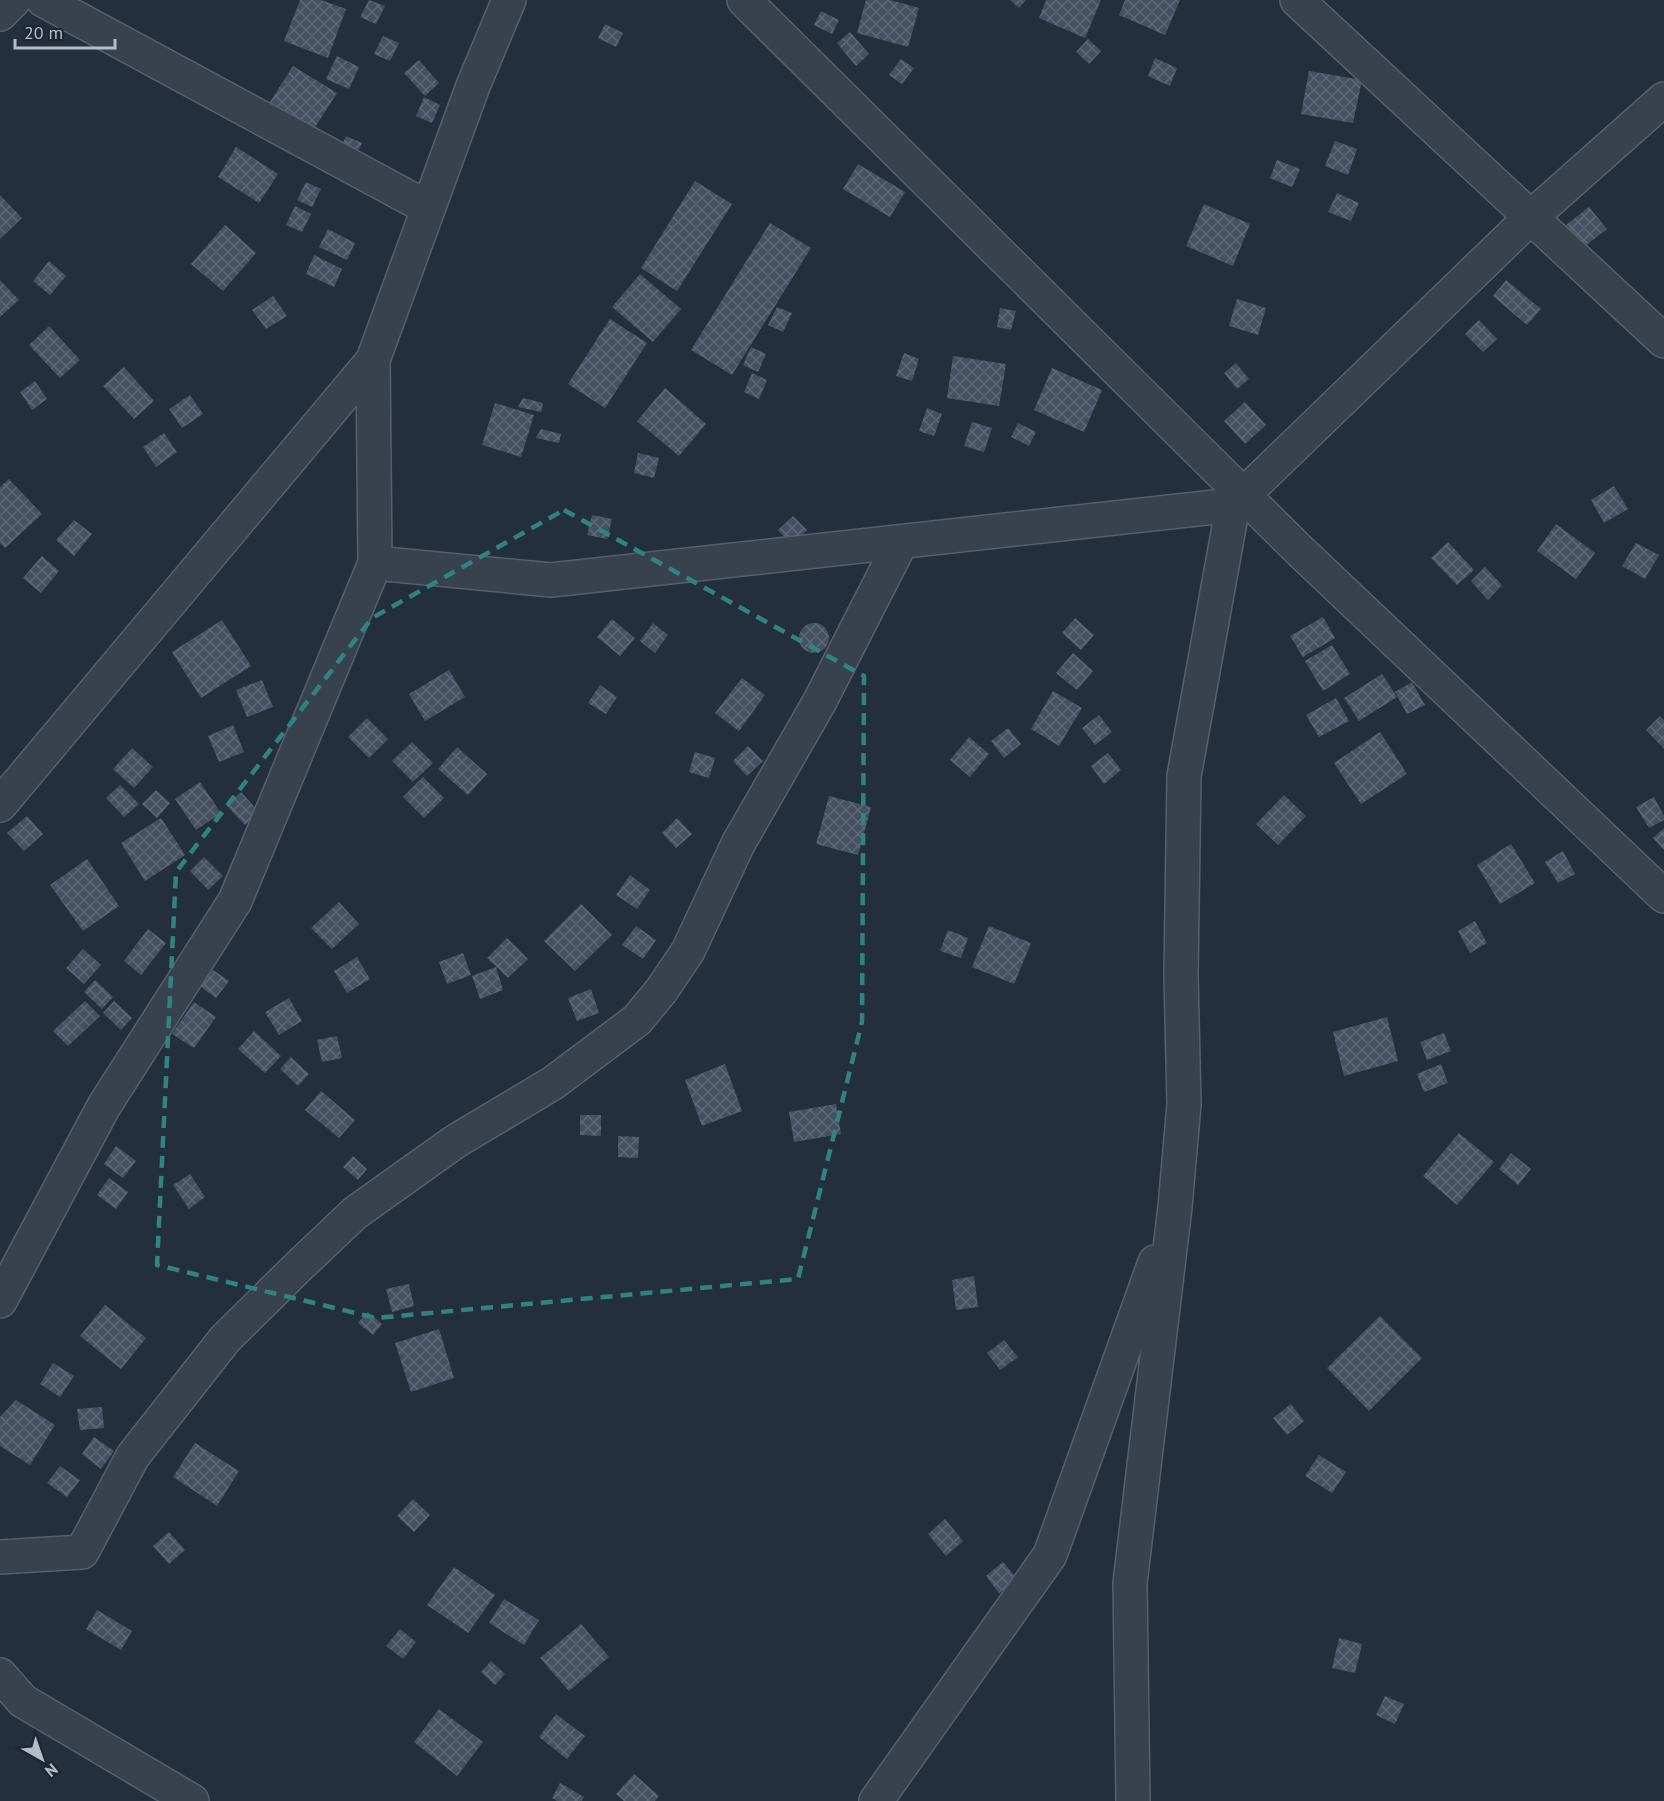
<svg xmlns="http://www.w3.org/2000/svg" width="1664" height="1801" font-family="'PT Sans',sans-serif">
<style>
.building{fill:url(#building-cross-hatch)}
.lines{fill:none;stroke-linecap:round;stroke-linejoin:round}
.street-casing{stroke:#565f6c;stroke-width:36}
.street{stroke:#38414e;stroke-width:33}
.marked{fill:none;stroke:#308480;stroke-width:4.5;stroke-dasharray:12 8;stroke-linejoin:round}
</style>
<defs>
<pattern id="building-cross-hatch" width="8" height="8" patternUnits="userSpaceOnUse" patternTransform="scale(1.5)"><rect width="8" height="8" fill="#455162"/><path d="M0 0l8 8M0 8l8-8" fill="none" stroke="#5d6877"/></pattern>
</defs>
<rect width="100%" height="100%" fill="#242f3e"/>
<path class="building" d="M300,0H321L346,9L328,58L284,41Z
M369,0L385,6L376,24L360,17Z
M866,0H890L919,8L908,47L857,33Z
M1010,0H1026L1019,8Z
M1046,0H1101L1085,38L1039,18Z
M1125,0H1180L1165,35L1119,15Z
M821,11L839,20L832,34L814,25Z
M605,24L623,33L616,47L598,38Z
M850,32L869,54L856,66L837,43Z
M383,36L399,43L390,61L374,54Z
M1088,39L1101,51L1089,64L1076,52Z
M337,56L359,67L349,89L326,79Z
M1155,58L1177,68L1170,86L1148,76Z
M901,59L914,68L902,84L889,75Z
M419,60L439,83L425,96L404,73Z
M293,66L337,93L312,132L268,105Z
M1309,71L1362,80L1353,123L1301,114Z
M424,97L440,105L432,123L416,116Z
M346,136L362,143L353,161L338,154Z
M1335,141L1357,149L1348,175L1325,166Z
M236,147L278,174L259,203L218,177Z
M1277,160L1300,169L1292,187L1270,178Z
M858,164L905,192L890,217L843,189Z
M695,181L732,204L677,291L641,268Z
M306,182L321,189L312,207L297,200Z
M1337,193L1359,203L1351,221L1328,212Z
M0,195L22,218L0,239Z
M1204,204L1250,224L1233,266L1186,246Z
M295,206L311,214L302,232L286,225Z
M1589,207L1607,229L1580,250L1562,228Z
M770,223L811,248L732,375L691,350Z
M225,225L256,253L223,291L191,264Z
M328,229L355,243L347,260L319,247Z
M314,255L342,269L334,287L306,274Z
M49,261L66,276L50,295L33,281Z
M640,274L681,309L653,342L612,307Z
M0,280L19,300L0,317Z
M1506,280L1541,309L1527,325L1493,296Z
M273,296L287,316L266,329L252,310Z
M1237,299L1266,308L1258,335L1229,326Z
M777,307L792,313L783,332L768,325Z
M1000,308L1016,311L1011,330L997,327Z
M610,319L647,343L605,408L568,384Z
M1479,320L1497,339L1483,352L1465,334Z
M49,326L80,360L60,378L29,345Z
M751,347L766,354L758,372L743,365Z
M904,353L919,359L912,381L896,376Z
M953,356L1006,364L999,406L947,398Z
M1236,363L1249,379L1237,389L1224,373Z
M124,367L154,401L134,419L103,386Z
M1052,368L1102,390L1084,432L1034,410Z
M752,373L767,380L759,399L744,392Z
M35,381L47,399L32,410L20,392Z
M665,388L706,424L679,456L637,421Z
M190,395L203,414L182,428L169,409Z
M523,398L543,403L541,412L518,407Z
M1245,402L1266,425L1245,444L1224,421Z
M495,403L534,415L521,457L482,445Z
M927,408L942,414L934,436L919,431Z
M972,422L992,428L984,452L964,446Z
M1018,423L1036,432L1029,446L1011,437Z
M541,429L561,434L559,443L536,438Z
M164,433L177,452L156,467L143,447Z
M638,453L659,458L654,478L634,473Z
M9,479L42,514L5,548L0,543V487Z
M1614,486L1628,509L1604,523L1591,500Z
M592,515L612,519L607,539L587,535Z
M793,516L807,530L792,545L778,530Z
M74,520L92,534L74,556L56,540Z
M1556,524L1595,553L1576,579L1537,551Z
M1448,542L1474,570L1457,585L1431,558Z
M1636,543L1659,555L1645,579L1622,566Z
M42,556L59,571L41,593L23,578Z
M1485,567L1502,585L1488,600L1471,581Z
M1323,617L1335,638L1303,657L1290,636Z
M1075,618L1094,635L1081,650L1062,633Z
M612,619L635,638L620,656L597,637Z
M222,620L251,666L201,698L172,652Z
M653,623L668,635L655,653L640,641Z
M799 638a15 15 0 1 1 30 0a15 15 0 1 1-30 0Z
M1332,645L1350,674L1323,691L1305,661Z
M1073,653L1093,671L1077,690L1056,673Z
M449,670L465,697L425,721L409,694Z
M1382,674L1397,697L1359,721L1344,698Z
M742,678L765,695L739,731L715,713Z
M262,680L273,707L247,717L236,690Z
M1412,682L1425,705L1407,714L1395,692Z
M600,685L617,697L606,714L588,703Z
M1053,691L1082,708L1059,746L1031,729Z
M1336,698L1349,721L1319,737L1306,715Z
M1099,715L1112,732L1095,745L1082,728Z
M1660,716L1664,720V749L1646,730Z
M367,718L388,739L369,758L348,737Z
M233,725L244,752L219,762L208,736Z
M1008,728L1021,744L1004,758L991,741Z
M1380,732L1407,774L1361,804L1334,763Z
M969,737L989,754L970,777L950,760Z
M412,742L433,763L413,782L392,761Z
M748,746L763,761L747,776L733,761Z
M457,747L487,774L468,795L438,769Z
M132,748L153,767L134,788L113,769Z
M695,752L715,758L709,778L689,772Z
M1108,753L1121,770L1104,784L1091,766Z
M423,777L444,798L424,818L403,797Z
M200,782L221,813L196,830L175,799Z
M120,785L139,804L124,817L106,798Z
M156,790L170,803L157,818L142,804Z
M241,792L259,812L245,825L227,806Z
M1284,795L1306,816L1278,845L1256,824Z
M829,796L871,807L858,855L816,844Z
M1654,797L1664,816V820L1649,828L1636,807Z
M27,816L43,834L24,851L7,833Z
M161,818L185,855L145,881L121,843Z
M677,818L692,834L676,848L662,833Z
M1664,828V850L1653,838Z
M1511,844L1535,883L1500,904L1477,865Z
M1563,851L1575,874L1558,883L1545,862Z
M204,857L223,876L208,890L190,871Z
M87,859L119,906L83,931L50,885Z
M630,875L650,890L637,909L616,895Z
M339,902L359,924L332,949L311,928Z
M581,904L612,935L575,971L544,941Z
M1475,921L1487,943L1470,953L1458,931Z
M636,926L656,940L643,959L622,945Z
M989,926L1031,943L1014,984L972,967Z
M148,929L166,943L141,975L124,961Z
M948,930L968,938L961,958L940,951Z
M507,938L528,959L508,978L487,958Z
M83,949L101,965L84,984L66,968Z
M463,953L471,975L447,984L439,962Z
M357,957L370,979L347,993L334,971Z
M209,967L229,981L216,998L197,984Z
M496,967L503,990L480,999L472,976Z
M95,980L113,997L102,1009L84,992Z
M591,989L599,1013L577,1021L568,998Z
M289,998L302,1021L279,1035L265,1012Z
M85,1001L100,1016L68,1046L53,1031Z
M114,1001L132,1018L121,1030L103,1013Z
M194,1002L216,1017L194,1048L172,1034Z
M1387,1017L1398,1061L1344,1076L1333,1032Z
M254,1031L281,1056L265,1073L238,1049Z
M1444,1033L1451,1051L1427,1060L1420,1042Z
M337,1036L342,1058L322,1062L317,1040Z
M291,1057L309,1074L298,1086L280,1069Z
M725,1064L742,1111L702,1126L685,1080Z
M1441,1064L1448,1083L1424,1092L1417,1074Z
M321,1091L355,1120L339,1138L305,1110Z
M836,1104L841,1134L794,1142L789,1112Z
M580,1115H601V1136L580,1135Z
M1459,1133L1494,1162L1457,1205L1423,1176Z
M618,1136L639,1137L638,1158L618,1157Z
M116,1146L136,1161L123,1178L104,1164Z
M1511,1153L1531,1169L1518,1185L1499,1169Z
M353,1156L367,1169L358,1180L343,1167Z
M190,1174L205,1197L189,1209L173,1185Z
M109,1178L128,1192L116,1209L97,1195Z
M974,1276L978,1307L956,1310L952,1280Z
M409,1284L414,1306L392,1312L386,1289Z
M105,1305L146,1338L121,1369L80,1336Z
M368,1312L382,1324L373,1335L358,1323Z
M1380,1316L1422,1358L1369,1411L1327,1368Z
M439,1329L454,1378L411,1392L395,1343Z
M1004,1340L1018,1357L1000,1370L987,1353Z
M53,1363L74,1376L60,1397L40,1384Z
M16,1400L55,1425L30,1465L0,1446V1417Z
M1291,1404L1304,1421L1287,1435L1273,1418Z
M102,1407L104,1428L80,1430L77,1409Z
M94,1437L114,1451L101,1469L82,1454Z
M195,1443L239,1471L217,1506L173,1477Z
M1319,1455L1346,1472L1332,1493L1305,1476Z
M60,1466L80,1480L67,1497L47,1483Z
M413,1499L430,1515L414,1532L397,1516Z
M945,1519L963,1541L946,1556L928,1534Z
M169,1532L185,1550L169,1564L153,1546Z
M1003,1562L1017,1579L999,1593L986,1576Z
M454,1567L495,1595L468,1633L427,1605Z
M504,1599L539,1620L524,1645L489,1623Z
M97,1610L132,1631L121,1650L86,1629Z
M581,1624L609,1657L569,1691L540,1658Z
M400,1629L416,1642L403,1659L386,1646Z
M1339,1638L1362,1644L1355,1673L1332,1668Z
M491,1661L505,1674L495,1685L481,1672Z
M1385,1696L1404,1704L1395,1724L1376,1715Z
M439,1709L483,1742L457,1776L414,1742Z
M556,1714L585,1736L567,1759L539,1737Z
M634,1774L659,1796L655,1801H624L616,1794Z
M560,1783L584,1797L582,1801H557L552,1798Z"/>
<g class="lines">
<defs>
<path id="street" d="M43,0L428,208
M744,0L1297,548L1664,896
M1297,0L1664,341
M0,14L14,0
M373,360L375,563L551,580L1233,505L1531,217L1664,99
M0,805L373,360L473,86L509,0
M0,1301L104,1106L235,901L375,563
M0,1557L82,1552L133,1456L225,1339L298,1267L355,1213L456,1141L553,1083L637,1020L661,991L688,951L738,844L820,701L901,542
M0,1675L23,1701L192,1801
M876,1801L1050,1555L1155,1262
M1133,1801L1130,1583L1175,1207L1184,1104L1181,974L1184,776L1233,505"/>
</defs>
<use href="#street" class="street-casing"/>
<use href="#street" class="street"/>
</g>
<path class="marked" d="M564,510L864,676L862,1022L798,1279L376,1318L157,1265L176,872L372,618Z"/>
<g transform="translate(42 1759) rotate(140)" stroke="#1d2633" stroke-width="4.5" paint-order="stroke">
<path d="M0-4.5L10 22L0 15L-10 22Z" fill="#b4bcc9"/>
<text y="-9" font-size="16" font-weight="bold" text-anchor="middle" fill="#b4bcc9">N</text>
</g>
<path d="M15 39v9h100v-9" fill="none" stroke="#b4bcc9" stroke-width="3"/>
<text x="24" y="39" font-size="18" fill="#b4bcc9" stroke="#1d2633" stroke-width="4.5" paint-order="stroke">20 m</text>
</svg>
